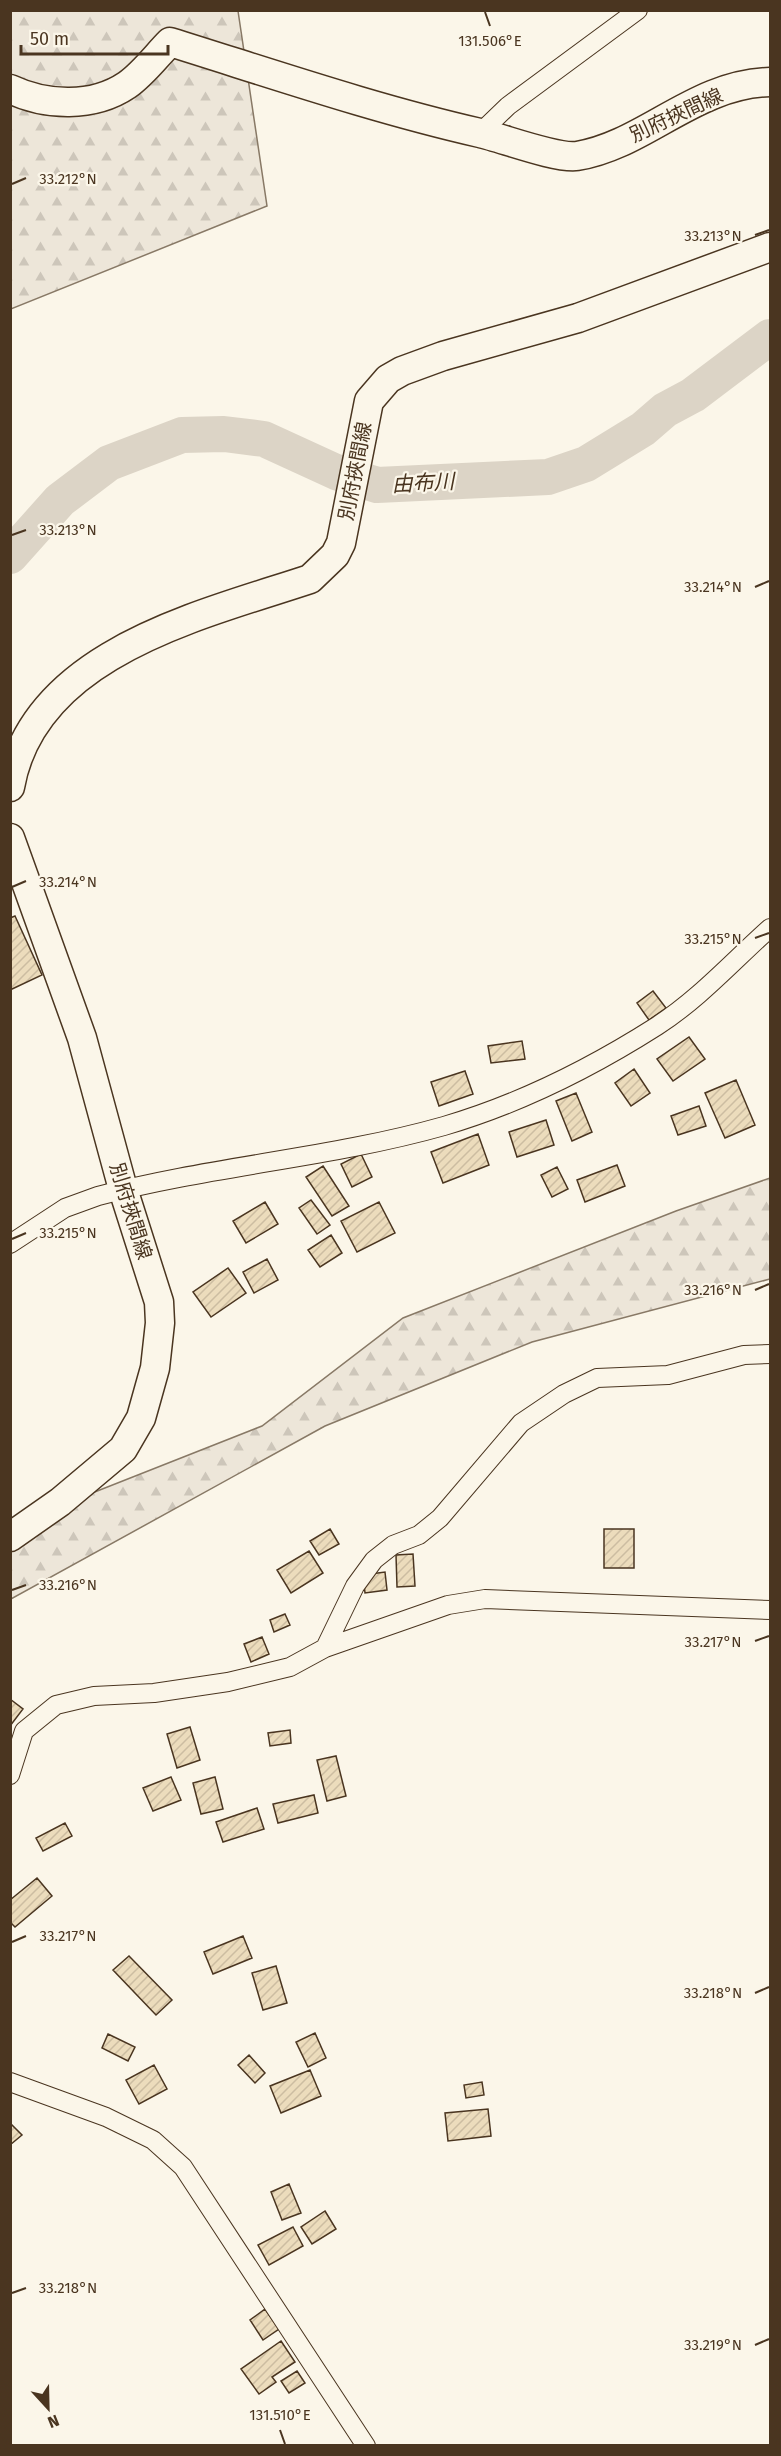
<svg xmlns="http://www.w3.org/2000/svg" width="781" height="2456" font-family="'Fira Sans','Noto Sans JP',sans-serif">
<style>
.forest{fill:url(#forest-firs);stroke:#887966;stroke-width:1.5}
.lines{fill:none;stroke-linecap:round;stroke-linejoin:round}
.river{stroke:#dcd4c6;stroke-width:36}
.building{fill:url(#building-hatch);stroke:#4a3520;stroke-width:1.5}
.street-casing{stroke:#4a3520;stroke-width:20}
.primary-casing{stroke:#4a3520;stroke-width:31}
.street{stroke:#fbf6e9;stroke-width:18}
.primary{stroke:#fbf6e9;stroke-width:28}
.ticks{fill:none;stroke:#4a3520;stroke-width:2}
.labels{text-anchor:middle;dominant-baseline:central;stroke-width:4.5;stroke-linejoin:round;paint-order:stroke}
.street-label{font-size:20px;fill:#4a3520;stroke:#fbf6e9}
.water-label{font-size:21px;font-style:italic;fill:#4a3520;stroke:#fbf6e9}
.ticks-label{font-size:15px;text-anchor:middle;fill:#4a3520;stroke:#fbf6e9;stroke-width:4.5;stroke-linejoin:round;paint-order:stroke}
</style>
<defs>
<pattern id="forest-firs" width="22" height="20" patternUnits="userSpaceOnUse" patternTransform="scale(1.5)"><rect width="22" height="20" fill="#ede6d9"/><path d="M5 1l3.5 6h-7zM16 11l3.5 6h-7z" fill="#cdc6ba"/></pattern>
<pattern id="building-hatch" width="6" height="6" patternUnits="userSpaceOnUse" patternTransform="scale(1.5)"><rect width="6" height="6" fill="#ecdcbc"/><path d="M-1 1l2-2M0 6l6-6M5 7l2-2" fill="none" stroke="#ccbda1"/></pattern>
</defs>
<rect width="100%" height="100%" fill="#fbf6e9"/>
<path class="forest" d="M11,11H238L267,206L11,309Z
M770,1178V1279L532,1342L325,1426L11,1599V1525L262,1426L403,1318L676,1211Z"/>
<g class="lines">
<path class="river" d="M10,556L60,500L109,463L182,435L224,434L264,439L336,472L377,485L548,477L586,464L643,429L665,410L693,395L770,337"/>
</g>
<path class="building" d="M15,916L42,975L10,990V918Z
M653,991L666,1008L649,1020L637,1003Z
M689,1037L705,1059L673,1081L657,1059Z
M522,1041L525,1059L491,1063L488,1046Z
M634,1069L650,1093L631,1106L615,1083Z
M465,1071L473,1094L439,1106L431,1082Z
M736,1080L755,1125L725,1138L705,1093Z
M576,1093L592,1132L572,1141L556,1101Z
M699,1106L706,1126L678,1135L671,1116Z
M546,1120L554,1145L517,1157L509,1132Z
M478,1134L489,1165L443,1183L431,1152Z
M361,1154L372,1177L352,1187L341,1164Z
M617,1165L625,1186L585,1202L577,1180Z
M323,1166L349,1206L332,1216L306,1177Z
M557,1167L568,1189L552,1197L541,1175Z
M311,1200L330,1225L317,1234L299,1208Z
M265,1202L278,1224L246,1243L233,1221Z
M379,1202L395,1233L357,1252L341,1221Z
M331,1235L342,1253L320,1267L308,1250Z
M267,1259L278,1280L254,1293L243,1272Z
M228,1268L246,1293L211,1317L193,1292Z
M330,1529L339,1544L319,1555L310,1541Z
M604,1529H634V1568H604Z
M309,1551L323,1573L291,1593L277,1570Z
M413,1554L415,1586L397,1587L396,1555Z
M385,1572L387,1590L365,1593L363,1575Z
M285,1614L290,1625L274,1632L270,1620Z
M262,1637L269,1654L251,1662L244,1644Z
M10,1699L23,1709L10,1726Z
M190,1727L200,1760L177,1768L167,1734Z
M290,1730L291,1743L270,1746L268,1733Z
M336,1756L346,1796L327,1801L317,1760Z
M171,1777L181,1800L153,1811L143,1788Z
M215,1777L223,1809L201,1814L193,1783Z
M314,1795L318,1813L278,1823L273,1804Z
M257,1808L264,1829L223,1842L216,1822Z
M65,1823L72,1836L43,1851L36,1838Z
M37,1878L52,1896L15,1927L10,1922V1900Z
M243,1936L252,1958L213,1974L204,1952Z
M129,1956L172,2000L156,2015L113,1970Z
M276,1966L287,2003L263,2010L252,1973Z
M315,2033L326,2058L308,2067L296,2042Z
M108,2034L135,2047L128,2061L102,2048Z
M249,2055L265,2073L255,2083L238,2065Z
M154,2065L167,2089L139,2104L126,2080Z
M310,2070L321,2096L281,2113L270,2086Z
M482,2082L484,2095L466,2098L464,2085Z
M488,2109L491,2136L448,2141L445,2113Z
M10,2123L22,2135L10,2145Z
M289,2184L301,2213L282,2220L271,2192Z
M325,2211L336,2229L312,2244L301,2227Z
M293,2227L303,2246L269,2265L258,2245Z
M265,2309L279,2329L263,2340L250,2320Z
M281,2341L295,2362L272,2377L276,2382L259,2394L241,2369Z
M297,2371L305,2383L289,2393L281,2381Z"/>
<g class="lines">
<defs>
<path id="street" d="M480,133L508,106L638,10
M10,1244L65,1208L98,1196C211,1166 331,1158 444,1126C519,1104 591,1068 657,1026C699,999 733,961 770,928
M325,1648L355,1586L374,1560L393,1545L419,1535L440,1518L521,1423L564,1394L597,1378L668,1375L744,1355L770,1354
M10,1775L24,1731L56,1705L94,1696L154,1693L228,1682L290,1667L325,1648L448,1605L485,1599L770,1610
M10,2082L106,2117L153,2140L183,2167L366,2446"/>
<path id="primary" d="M10,89C46,106 93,108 127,85C143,74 157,55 170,42C273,74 375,109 480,133C502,138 557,159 577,156C645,145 694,84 770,82
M10,787C33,653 202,615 310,579L335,555L341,543L369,401L388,379L402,371L443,356L578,318L770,247
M10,838L82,1038L123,1189L159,1302L160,1323L155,1368L141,1418L123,1449L60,1502L10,1537"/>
</defs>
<use href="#street" class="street-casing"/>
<use href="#primary" class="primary-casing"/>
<use href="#street" class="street"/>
<use href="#primary" class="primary"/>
</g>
<path class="ticks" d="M485,12L490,26M12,184L26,178M755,235L769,230M12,535L26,530M755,587L769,581M12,887L26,881M755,938L769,933M12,1239L26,1233M755,1290L769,1284M12,1590L26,1585M755,1641L769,1636M12,1942L26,1936M755,1993L769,1987M12,2293L26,2288M755,2345L769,2339M280,2430L285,2444"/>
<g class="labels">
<g class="street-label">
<text transform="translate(676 115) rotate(-25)">別府挾間線</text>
<text transform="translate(355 471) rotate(-79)">別府挾間線</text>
<text transform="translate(131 1211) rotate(73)">別府挾間線</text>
</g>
<g class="water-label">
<text transform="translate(423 483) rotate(-3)">由布川</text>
</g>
</g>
<g class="ticks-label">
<text x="490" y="46">131.506°E</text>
<text x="68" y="184">33.212°N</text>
<text x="713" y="241">33.213°N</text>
<text x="68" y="535">33.213°N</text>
<text x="713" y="592">33.214°N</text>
<text x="68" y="887">33.214°N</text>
<text x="713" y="944">33.215°N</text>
<text x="68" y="1238">33.215°N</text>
<text x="713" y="1295">33.216°N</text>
<text x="68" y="1590">33.216°N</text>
<text x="713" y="1647">33.217°N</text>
<text x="68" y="1941">33.217°N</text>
<text x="713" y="1998">33.218°N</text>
<text x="68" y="2293">33.218°N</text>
<text x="713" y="2350">33.219°N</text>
<text x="280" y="2420">131.510°E</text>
</g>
<rect width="781" height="2456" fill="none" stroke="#4a3520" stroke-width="24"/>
<g transform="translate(48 2408) rotate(158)" stroke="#fbf6e9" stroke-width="4.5" paint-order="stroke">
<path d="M0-4.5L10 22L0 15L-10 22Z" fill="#4a3520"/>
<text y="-9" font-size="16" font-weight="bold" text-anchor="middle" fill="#4a3520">N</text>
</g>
<path d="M21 45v9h147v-9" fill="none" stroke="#4a3520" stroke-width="3"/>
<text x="30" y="45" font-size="18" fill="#4a3520" stroke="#fbf6e9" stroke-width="4.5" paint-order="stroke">50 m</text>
</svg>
